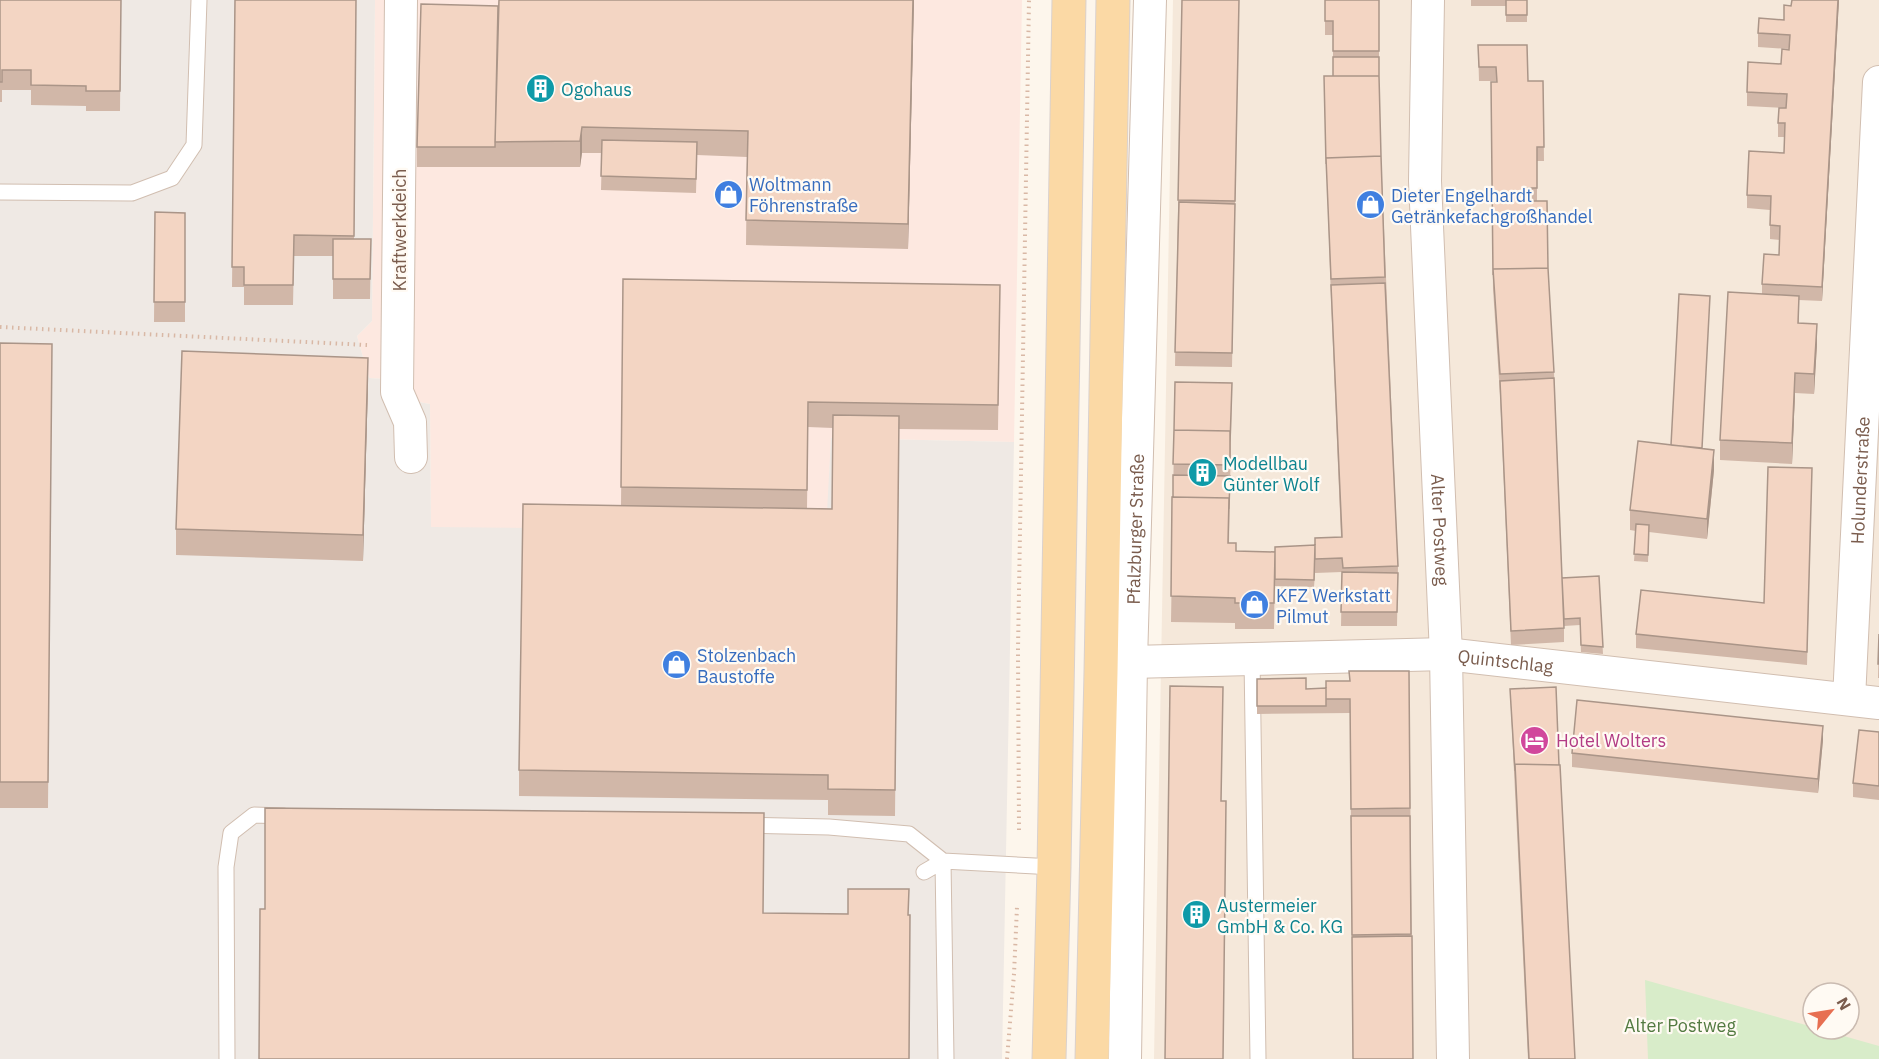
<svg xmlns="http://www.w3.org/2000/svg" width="1879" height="1059" font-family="'IBM Plex Sans',sans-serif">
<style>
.residential{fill:#f5e8da;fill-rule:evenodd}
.commercial{fill:#fde8e0}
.industrial{fill:#efe9e4}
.green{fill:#d8ecc9}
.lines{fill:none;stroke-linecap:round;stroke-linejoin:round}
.lane-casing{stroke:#d1beb0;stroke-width:17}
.street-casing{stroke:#d1beb0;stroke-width:34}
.primary-casing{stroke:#dad1cd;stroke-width:35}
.path{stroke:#d9b8a5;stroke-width:4;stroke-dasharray:1.5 4.5;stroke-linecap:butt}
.lane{stroke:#fff;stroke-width:15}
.street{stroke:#fff;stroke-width:32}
.primary{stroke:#fbd9a5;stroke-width:33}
.wall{fill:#d1b7a8;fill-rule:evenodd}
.shaded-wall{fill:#aa9588}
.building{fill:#f3d5c3;stroke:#aa9588;stroke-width:1.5}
.labels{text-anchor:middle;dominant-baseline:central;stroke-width:4.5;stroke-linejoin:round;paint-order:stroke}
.culture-label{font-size:18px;fill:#0d838f;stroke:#fffaf3;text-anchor:start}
.shop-label{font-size:18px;fill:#366cbe;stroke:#fffaf3;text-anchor:start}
.street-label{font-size:18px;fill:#7a5c4d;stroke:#fffaf3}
.hotel-label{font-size:18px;fill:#b23c85;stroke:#fffaf3;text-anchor:start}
.park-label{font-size:18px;fill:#537a41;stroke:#fffaf3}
</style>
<rect width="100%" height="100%" fill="#fdf6ec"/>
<path class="residential" d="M1173,0H1879V1059H1154ZM1813,993H1849V1029H1813Z"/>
<path class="commercial" d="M375,0H1022L1014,442L831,438L827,531L431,528L430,404L419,402L406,391L404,380L369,378L357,336L372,321Z"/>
<path class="industrial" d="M0,0H375L372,321L357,336L369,378L405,380L406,391L419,402L430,404L431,527L826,531L831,438L1014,442L1002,1059H0Z"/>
<path class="green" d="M1645,980L1813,1027V1029H1819L1879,1046V1059H1648Z"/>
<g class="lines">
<defs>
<path id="lane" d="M0,192L132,193L172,178L194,145L199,0
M1252,659L1258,1059
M746,825L829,827L909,834L943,861
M943,861L946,1059
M924,872L943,861L1054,867
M227,1059L226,867L231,833L254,815L284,816"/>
<g id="street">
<path d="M401,0L397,392L410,422L411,457"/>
<path id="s1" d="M1428,0L1425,181L1446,654L1453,1059"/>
<path id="s2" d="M1131,662L1446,654L1879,703"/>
<path id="s3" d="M1849,699L1879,82"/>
<path id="s4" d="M1125,1059L1131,662L1150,0"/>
</g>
<path id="primary" d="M1049,1059L1054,867L1069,0
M1092,1059L1101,672L1113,0"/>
</defs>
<use href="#lane" class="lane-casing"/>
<use href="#street" class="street-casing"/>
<use href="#primary" class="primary-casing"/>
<path class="path" d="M0,327L367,345
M1019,830L1018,650L1029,0
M1007,1059L1014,974L1017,907"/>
<use href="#lane" class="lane"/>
<use href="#street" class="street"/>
<use href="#primary" class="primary"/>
</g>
<path class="wall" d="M0,0H121L120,111H86V106L31,105V90H2V102H0Z
M235,0H356L354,239H371L370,299H333V256H294L293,305H244V287H232Z
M499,0H914L908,249L746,245L747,157L697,155L696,193L601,190L602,153H582L580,167H417V147L498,6Z
M1182,0H1239L1232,367L1175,366Z
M1325,0H1379V81L1381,156L1398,566L1397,626H1341L1342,572L1315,573L1314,587L1275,586V547L1315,545L1341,537L1331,299L1324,90L1333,76V35H1325Z
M1471,0H1527V22H1506V6H1471Z
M1839,0L1822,301L1799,300V323L1817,344L1814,394L1795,393L1792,464L1720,460V440L1762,294V284L1779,255L1780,240L1770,239V210L1747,208V195L1784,153L1785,137H1778V123L1786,108L1747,106V92L1781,64L1789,49L1758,47V33L1784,20L1791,6Z
M1478,45L1528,81H1543L1544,161H1537V201L1548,268L1554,372L1562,578L1599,576L1603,654L1581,652L1580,625L1564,626V642L1511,645L1500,395L1493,289L1491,82H1497L1496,81H1479Z
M155,212L185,213V322H154Z
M623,279L1000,285L998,430L899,429L895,816L828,815V800L519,796V770L621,506ZM808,427L833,428L832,509L807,508Z
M0,343L52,344L48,808H0Z
M1175,382L1232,383L1229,543L1236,551L1275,552L1274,629H1235V623L1171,622Z
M368,383L363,561L176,555V529Z
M1702,448L1714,470L1707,539L1649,532L1648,562L1634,561L1636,531L1630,530V510Z
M1812,468L1807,665L1636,648V634L1764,603Z
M1879,634V678H1878Z
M1409,671L1413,1059H1353L1350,713L1257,714V679L1306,689L1326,688Z
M1510,689L1575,1059H1528Z
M1879,732V800L1853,797V783Z
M1823,740L1818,793L1572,767V753Z"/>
<path class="shaded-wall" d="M913,0H914L908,249V224Z
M1838,0H1839L1822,301V287Z
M582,127V153L580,167V141Z
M1817,324V344L1814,394V374Z
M368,358V383L363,561V535Z
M1795,373V393L1792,464V443Z
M1714,450V470L1707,539V519Z
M1823,726V740L1818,793V779Z"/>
<path class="building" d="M0,0H121L120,91H86V86L31,85V70H2V82H0Z
M235,0H356L354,236L294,235L293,285H244V267H232Z
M499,0H913L908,224L746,220L748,131L582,127L580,141L495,142Z
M1182,0H1239L1235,201L1178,200Z
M1325,0H1379V51H1333V21H1325Z
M1506,0H1527V15H1506Z
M1792,0H1838L1822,287L1762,284L1764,254L1779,255L1780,226L1770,225L1771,196L1747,195L1749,151L1784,153L1785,123H1778L1779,108H1786L1787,94L1747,92L1748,62L1781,64L1782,49L1789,50L1790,35L1758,33L1759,18L1784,20V5L1791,6Z
M421,4L498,6L495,147H417Z
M1478,45H1527L1528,81H1543L1544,147H1537V188H1525V201H1547L1548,268L1493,269V275L1491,82H1497L1496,67H1479Z
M1333,57H1379V78V76H1333Z
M1324,76H1379L1381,156L1326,158V164Z
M602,140L697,142L696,179L601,176Z
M1381,156L1385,277L1331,279L1326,158Z
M1179,202L1235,204L1232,353L1175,352Z
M155,212L185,213V302H154Z
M333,239H371L370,279H333Z
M1548,268L1554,372L1500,374L1493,269Z
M623,279L1000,285L998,405L808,402L807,490L621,487Z
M1385,283L1398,566L1343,568L1342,558L1315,559V538L1342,537L1331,285Z
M1728,292L1799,296L1798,323L1817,324L1814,374L1795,373L1792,443L1720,440Z
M1679,294L1710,296L1702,448L1671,445Z
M0,343L52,344L48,782H0Z
M182,351L368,358L363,535L176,529Z
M1554,378L1564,628L1511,631L1500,381Z
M1175,382L1232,383L1230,443V431L1174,430Z
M833,415L899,416L895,790L828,789V775L519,770L523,504L832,509Z
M1174,430L1230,431V465L1173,464Z
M1638,441L1714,450L1707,519L1630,510Z
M1768,467L1812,468L1807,652L1636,634L1641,590L1764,603Z
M1173,475L1230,476L1229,509V498L1173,497Z
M1172,497L1229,498L1228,543H1236V551L1275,552L1274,603H1235V598L1171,596Z
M1636,524L1649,525L1648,555L1634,554Z
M1315,545L1314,580L1275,579V547Z
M1342,572L1398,573L1397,612H1341Z
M1599,576L1603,647L1581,645L1580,618L1564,619L1562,578Z
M1879,634V664H1878Z
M1349,671H1409L1410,808L1351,809L1350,699H1326V681H1350Z
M1306,678V689L1326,688V706H1257V679Z
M1170,686L1223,687L1221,801H1226L1223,1059H1165Z
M1556,687L1559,765L1515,764V771L1510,689Z
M1577,700L1823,726L1818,779L1572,753Z
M1859,730L1879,732V786L1853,783Z
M1515,764L1560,765L1575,1059H1529Z
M265,808L764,813L763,913L848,914V889H909L908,915H910L909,1059H259L260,909H265Z
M1351,816H1410L1411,934L1352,935Z
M1412,936L1413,1059H1353L1352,937Z"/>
<defs>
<symbol id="building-disc" viewBox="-11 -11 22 22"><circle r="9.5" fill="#0f9aa8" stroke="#fffaf3"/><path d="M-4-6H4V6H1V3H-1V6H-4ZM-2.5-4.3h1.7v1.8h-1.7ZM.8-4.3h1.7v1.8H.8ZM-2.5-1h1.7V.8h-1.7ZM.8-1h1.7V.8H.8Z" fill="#fff"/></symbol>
<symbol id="shop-disc" viewBox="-11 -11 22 22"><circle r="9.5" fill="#3f7fe0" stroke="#fffaf3"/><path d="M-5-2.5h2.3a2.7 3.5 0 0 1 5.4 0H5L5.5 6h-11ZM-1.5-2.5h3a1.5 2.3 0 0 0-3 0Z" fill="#fff"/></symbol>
<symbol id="hotel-disc" viewBox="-11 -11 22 22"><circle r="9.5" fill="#d1479c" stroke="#fffaf3"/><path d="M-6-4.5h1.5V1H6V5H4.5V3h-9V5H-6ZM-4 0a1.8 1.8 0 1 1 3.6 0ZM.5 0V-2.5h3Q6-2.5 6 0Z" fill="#fff"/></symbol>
</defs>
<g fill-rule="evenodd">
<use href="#building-disc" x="524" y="72" width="33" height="33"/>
<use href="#shop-disc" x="712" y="178" width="33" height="33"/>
<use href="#shop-disc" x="1354" y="188" width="33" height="33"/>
<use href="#building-disc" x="1186" y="456" width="33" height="33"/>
<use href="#shop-disc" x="1238" y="588" width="33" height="33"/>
<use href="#shop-disc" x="660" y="648" width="33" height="33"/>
<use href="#hotel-disc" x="1518" y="724" width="33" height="33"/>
<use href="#building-disc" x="1180" y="898" width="33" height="33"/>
</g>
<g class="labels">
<g class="culture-label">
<text x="561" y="89">Ogohaus</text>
<text x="1223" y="463">Modellbau<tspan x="1223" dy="21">Günter Wolf</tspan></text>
<text x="1217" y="905">Austermeier<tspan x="1217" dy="21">GmbH &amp; Co. KG</tspan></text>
</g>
<g class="shop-label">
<text x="749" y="184">Woltmann<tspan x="749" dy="21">Föhrenstraße</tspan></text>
<text x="1391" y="195">Dieter Engelhardt<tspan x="1391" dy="21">Getränkefachgroßhandel</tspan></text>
<text x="1276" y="595">KFZ Werkstatt<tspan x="1276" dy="21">Pilmut</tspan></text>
<text x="697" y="655">Stolzenbach<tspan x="697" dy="21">Baustoffe</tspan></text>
</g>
<g class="street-label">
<text transform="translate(399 230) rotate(-90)">Kraftwerkdeich</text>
<text stroke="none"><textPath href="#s3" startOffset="219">Holunderstraße</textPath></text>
<text stroke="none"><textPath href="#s4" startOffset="530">Pfalzburger Straße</textPath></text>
<text stroke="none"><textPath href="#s1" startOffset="530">Alter Postweg</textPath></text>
<text stroke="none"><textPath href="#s2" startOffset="375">Quintschlag</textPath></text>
</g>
<g class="hotel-label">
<text x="1556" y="740">Hotel Wolters</text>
</g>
<g class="park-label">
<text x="1680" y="1025">Alter Postweg</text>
</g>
</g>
<g transform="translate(1831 1011) rotate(60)"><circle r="28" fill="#fffaf3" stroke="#cabbb1" stroke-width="1.5"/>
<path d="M0-4.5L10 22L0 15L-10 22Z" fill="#e76f51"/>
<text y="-9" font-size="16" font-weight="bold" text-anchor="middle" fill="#7a5c4d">N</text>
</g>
</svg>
